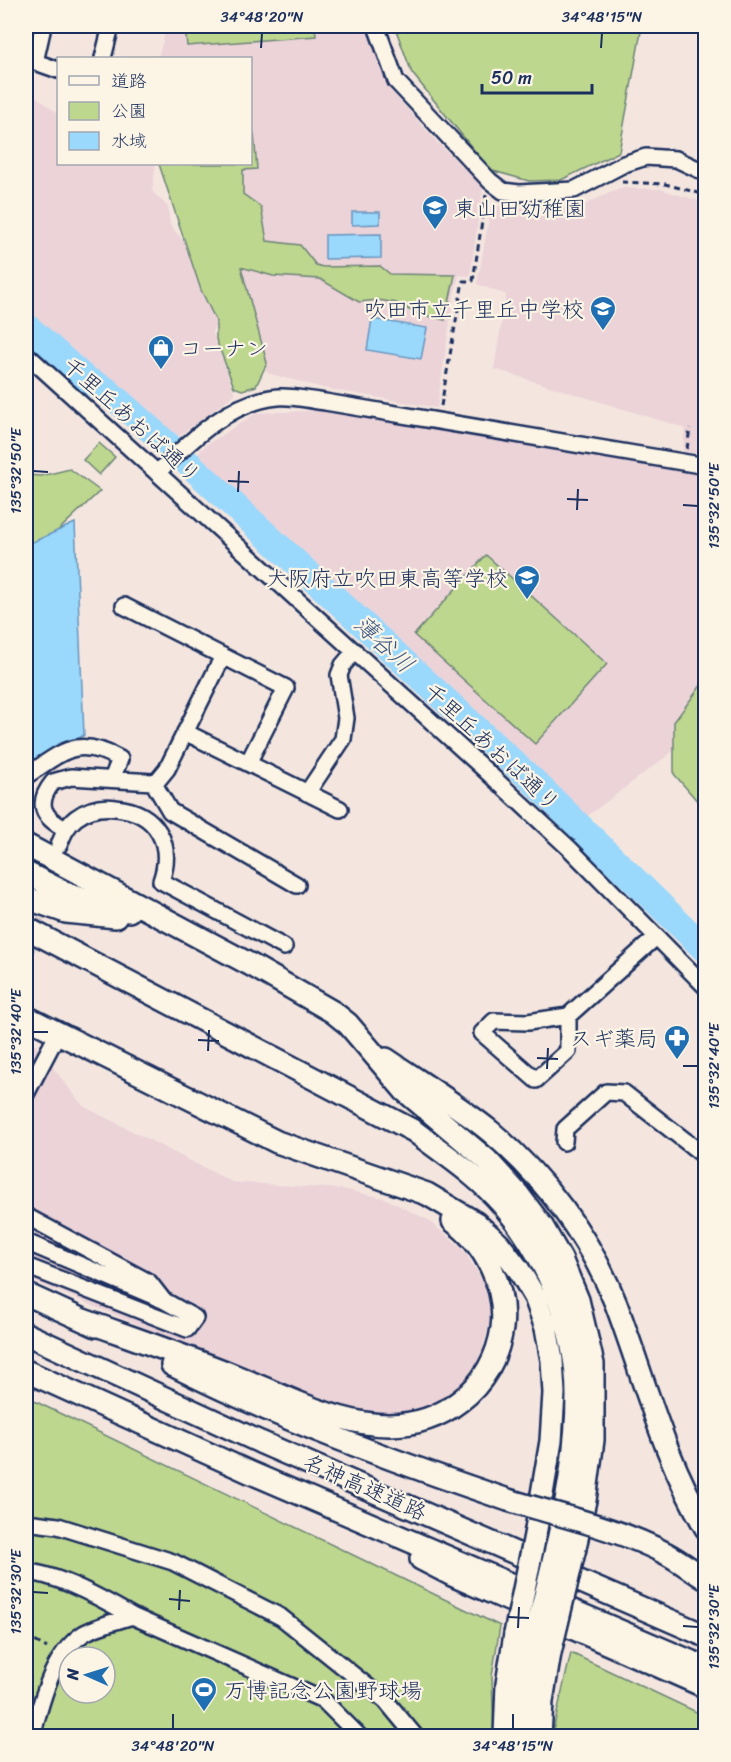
<svg xmlns="http://www.w3.org/2000/svg" width="731" height="1762" font-family="Sriracha,'Klee One',sans-serif">
<style>
.built{fill:#ebd3d8}
.green{fill:#bed78e;stroke:#6c8376;stroke-width:1.5;fill-rule:evenodd}
.water{fill:#9ad8fc;stroke:#6794bd;stroke-width:1.5}
.lines{fill:none;stroke-linecap:round;stroke-linejoin:round}
.river{stroke:#9ad8fc;stroke-width:27}
.minor-tunnel{stroke:#c9c1c5;stroke-width:15;stroke-dasharray:15 8;stroke-linecap:butt}
.minor-casing{stroke:#1b2f5e;stroke-width:20}
.highway-casing{stroke:#1b2f5e;stroke-width:26}
.path{stroke:#1b2f5e;stroke-width:3;stroke-dasharray:6 4.5;stroke-linecap:butt}
.minor{stroke:#fcf5e5;stroke-width:15}
.highway{stroke:#fcf5e5;stroke-width:21}
.highway-bridge-casing{stroke:#1b2f5e;stroke-width:26;stroke-linecap:butt}
.highway-bridge{stroke:#fcf5e5;stroke-width:21}
.ticks{fill:none;stroke:#1b2f5e;stroke-width:2}
.labels{text-anchor:middle;dominant-baseline:central;stroke-width:4.5;stroke-linejoin:round;paint-order:stroke}
.poi-label{font-size:22px;fill:#1b2f5e;stroke:#fcf5e5;text-anchor:start}
.street-label{font-size:22px;fill:#1b2f5e;stroke:#fcf5e5}
.water-label{font-size:24px;font-style:italic;fill:#3b5986;stroke:#fcf5e5}
.neatline{fill:none;stroke:#1b2f5e;stroke-width:2}
.ticks-label{font-size:15px;text-anchor:middle;fill:#1b2f5e}
</style>
<rect width="100%" height="100%" fill="#f4e6df"/>
<filter id="ink" filterUnits="userSpaceOnUse"><feTurbulence type="fractalNoise" baseFrequency=".0167" numOctaves="2"/><feDisplacementMap in="SourceGraphic" scale="12" xChannelSelector="R" yChannelSelector="G"/><feConvolveMatrix kernelMatrix="1 2 1 2 8 2 1 2 1" color-interpolation-filters="sRGB"/></filter>
<g filter="url(#ink)">
<path class="built" d="M160,26H366L391,91L437,142L483,187L470,276L459,275L454,295L437,408L323,388L267,373L192,164H250V58H158L164,37Z
M26,93L37,97L58,114V164H156L152,191L168,207L170,225L201,261L223,316L212,331L235,394L171,442L26,314Z
M620,188L660,189L705,203V455L683,451L685,428L494,369L506,295L477,284L491,208L502,205L524,208L568,207L586,204Z
M327,410L705,476V727L585,818L192,459L206,445L256,413Z
M26,1036L33,1042L83,1106L232,1182L342,1189L384,1198L428,1220L462,1248L484,1283L491,1317L480,1359L457,1389L430,1408L402,1416L367,1412L319,1400L26,1278Z"/>
<path class="green" d="M185,26H315L316,36L187,46Z
M404,26H642L619,152L561,180L529,181L490,170L412,73L396,30Z
M251,134H254L257,169L243,170V194L261,207L267,241L300,245L316,265L323,267L380,266L390,274L455,275L445,320L415,313L397,303L378,300L359,302L320,279L273,276L241,267L267,363L256,386L242,390L234,387L216,339V321L201,290L159,164H250Z
M99,443L115,457L99,475L83,460Z
M70,469L100,491L48,540L26,548V475L41,476Z
M486,555L607,664L535,744L414,635Z
M705,680V810L674,774V722Z
M26,1397L500,1626L492,1676L494,1736H26ZM69,1657H105V1693H69Z
M571,1653L705,1716V1736H553V1730Z"/>
<path class="water" d="M352,212H380V224L352,225Z
M381,234V258L325,259V235Z
M372,319L427,328L421,359L367,350Z
M75,523L84,735L26,772V545Z"/>
<g class="lines">
<path class="river" d="M26,326L85,379L106,390L189,464L534,782L706,950"/>
<path class="minor-tunnel" d="M26,954L57,851"/>
<defs>
<path id="minor" d="M376,26L396,81L490,181L503,191L519,193L574,190L624,164L646,157L676,159L706,173
M705,27H706
M103,58L111,26
M27,59L58,70
M35,62L42,31L41,26
M26,354L484,769L570,849L706,987
M157,473C190,441 230,401 278,397C293,396 310,400 325,402L706,466
M124,606L286,688L248,763
M185,732L340,809
M26,776C63,752 76,735 120,759L112,779
M153,782L170,811L297,885
M307,793L343,739L346,718L339,675L343,665L355,651
M66,829C43,818 35,804 53,782L71,777L153,782L158,780L167,769L223,656
M59,845C63,835 67,825 76,818C88,809 102,806 116,808C157,812 174,844 161,881L284,947
M568,1016V1051L536,1080L482,1033L494,1021L528,1022L568,1016L656,937
M26,1094L58,1033
M564,1142L565,1129L606,1092L624,1093L706,1157
M26,1216L149,1282L163,1300
M26,1242L163,1300L195,1318L187,1329L26,1266
M26,1522L58,1526L173,1562L281,1617L386,1701L415,1736
M26,1572C58,1574 103,1599 132,1616
M32,1736C42,1701 51,1656 83,1634C95,1626 118,1621 132,1616L323,1700L359,1736"/>
<path id="highway" d="M26,845L253,966L333,1012L348,1024L405,1091L487,1160L518,1194L542,1226L561,1259L578,1300L593,1364V1440L585,1500L575,1548
M26,873L72,896L129,911
M26,898L66,912L116,917
M26,928L414,1131C444,1154 477,1175 502,1204C546,1255 577,1328 577,1396C577,1446 568,1493 558,1541
M26,1017L277,1142L427,1194L476,1223L499,1244L519,1270L535,1297L546,1328L552,1360L554,1393L551,1441L535,1535
M386,1059C421,1083 458,1105 491,1132C545,1178 590,1238 616,1304C645,1381 663,1456 706,1528
M26,1294L96,1326
M83,1320C133,1338 183,1355 233,1375C303,1403 390,1456 460,1401C483,1384 498,1357 502,1328C507,1288 485,1244 453,1221
M26,1334L260,1442L706,1636
M172,1365C281,1420 393,1461 508,1500
M26,1371L249,1472L706,1668
M421,1559L452,1575L706,1687
M505,1736L507,1684L515,1634
M522,1736L525,1687L534,1642
M540,1736L542,1701L550,1653"/>
</defs>
<use href="#minor" class="minor-casing"/>
<use href="#highway" class="highway-casing"/>
<path class="path" d="M622,182L665,184L706,195
M441,406L463,281H473L486,195
M687,449L690,428
M26,1636L47,1648"/>
<use href="#minor" class="minor"/>
<use href="#highway" class="highway"/>
<defs>
<path id="highway-bridge" d="M508,1500C561,1516 618,1528 667,1554C680,1561 693,1571 706,1579
M515,1634L535,1535
M534,1642L558,1541
M550,1653L575,1548"/>
</defs>
<use href="#highway-bridge" class="highway-bridge-casing"/>
<use href="#highway-bridge" class="highway-bridge"/>
</g>
</g>
<path class="ticks" d="M261,48L262,33M601,48L602,33M33,471L48,472M228,481L249,482M238,492L239,471M567,499L588,500M683,505L698,506M577,510L578,489M33,1032H48M198,1040L219,1041M208,1051L209,1030M537,1058L558,1059M683,1066H698M547,1069L548,1048M33,1592L48,1593M169,1599L190,1601M179,1610L180,1590M508,1617L529,1618M683,1626L698,1627M518,1628L519,1607M173,1729V1714M513,1729V1714"/>
<defs>
<symbol id="school-pin" viewBox="-11 -11 22 30"><path d="M0 17L-7.5 6A9.5 9.5 0 1 1 7.5 6Z" fill="#1f6fb2" stroke="#fcf5e5"/><path d="M0-5L7-2L0 1L-7-2ZM-4 1L0 2.5L4 1V4Q0 6-4 4Z" fill="#fff"/></symbol>
<symbol id="shop-pin" viewBox="-11 -11 22 30"><path d="M0 17L-7.5 6A9.5 9.5 0 1 1 7.5 6Z" fill="#1f6fb2" stroke="#fcf5e5"/><path d="M-5-2.5h2.3a2.7 3.5 0 0 1 5.4 0H5L5.5 6h-11ZM-1.5-2.5h3a1.5 2.3 0 0 0-3 0Z" fill="#fff"/></symbol>
<symbol id="pharmacy-pin" viewBox="-11 -11 22 30"><path d="M0 17L-7.5 6A9.5 9.5 0 1 1 7.5 6Z" fill="#1f6fb2" stroke="#fcf5e5"/><path d="M-2-6h4v4h4v4h-4v4h-4v-4h-4v-4h4Z" fill="#fff"/></symbol>
<symbol id="stadium-pin" viewBox="-11 -11 22 30"><path d="M0 17L-7.5 6A9.5 9.5 0 1 1 7.5 6Z" fill="#1f6fb2" stroke="#fcf5e5"/><path d="M0-5a6.5 5 0 1 0 0 10a6.5 5 0 1 0 0-10ZM-3.5-1.8h7v3.6h-7Z" fill="#fff"/></symbol>
</defs>
<g fill-rule="evenodd">
<use href="#school-pin" x="420" y="193" width="30" height="40"/>
<use href="#school-pin" x="588" y="294" width="30" height="40"/>
<use href="#shop-pin" x="146" y="333" width="30" height="40"/>
<use href="#school-pin" x="512" y="563" width="30" height="40"/>
<use href="#pharmacy-pin" x="662" y="1023" width="30" height="40"/>
<use href="#stadium-pin" x="189" y="1675" width="30" height="40"/>
</g>
<g class="labels">
<g class="poi-label">
<text x="454" y="208">東山田幼稚園</text>
<text x="584" y="309" text-anchor="end">吹田市立千里丘中学校</text>
<text x="180" y="348">コーナン</text>
<text x="508" y="578" text-anchor="end">大阪府立吹田東高等学校</text>
<text x="658" y="1038" text-anchor="end">スギ薬局</text>
<text x="224" y="1690">万博記念公園野球場</text>
</g>
<g class="street-label">
<text transform="translate(132 420) rotate(42)">千里丘あおば通り</text>
<text transform="translate(492 747) rotate(43)">千里丘あおば通り</text>
<text transform="translate(365 1487) rotate(24)">名神高速道路</text>
</g>
<g class="water-label">
<text transform="translate(384 644) rotate(43)">薄谷川</text>
</g>
</g>
<rect width="731" height="1762" fill="none" stroke="#fcf5e5" stroke-width="66"/>
<rect x="57" y="57" width="195" height="108" fill="#fcf5e5" stroke="#a2a6af" stroke-width="1.5"/>
<rect x="69" y="76" width="30" height="9" fill="#fcf5e5" stroke="#a2a6af" stroke-width="1.5"/>
<text x="111" y="87" font-size="18" fill="#1b2f5e">道路</text>
<rect x="69" y="102" width="30" height="18" fill="#bed78e" stroke="#a2a6af" stroke-width="1.5"/>
<text x="111" y="117" font-size="18" fill="#1b2f5e">公園</text>
<rect x="69" y="132" width="30" height="18" fill="#9ad8fc" stroke="#a2a6af" stroke-width="1.5"/>
<text x="111" y="147" font-size="18" fill="#1b2f5e">水域</text>
<g transform="translate(87 1675) rotate(273)"><circle r="28" fill="#fcf5e5" stroke="#a2a6af" stroke-width="1.5"/>
<path d="M0-4.5L10 22L0 15L-10 22Z" fill="#1f6fb2"/>
<text y="-9" font-size="16" font-weight="bold" text-anchor="middle" fill="#1b2f5e">N</text>
</g>
<path d="M482 84v9h110v-9" fill="none" stroke="#1b2f5e" stroke-width="3"/>
<text x="491" y="84" font-size="18" fill="#1b2f5e" stroke="#fcf5e5" stroke-width="4.5" paint-order="stroke">50 m</text>
<rect x="33" y="33" width="665" height="1696" class="neatline"/>
<g class="ticks-label">
<text x="262" y="22">34°48'20"N</text>
<text x="602" y="22">34°48'15"N</text>
<text transform="translate(16 471) rotate(-90)" y="5">135°32'50"E</text>
<text transform="translate(714 506) rotate(-90)" y="5">135°32'50"E</text>
<text transform="translate(16 1032) rotate(-90)" y="5">135°32'40"E</text>
<text transform="translate(714 1066) rotate(-90)" y="5">135°32'40"E</text>
<text transform="translate(16 1592) rotate(-90)" y="5">135°32'30"E</text>
<text transform="translate(714 1627) rotate(-90)" y="5">135°32'30"E</text>
<text x="173" y="1751">34°48'20"N</text>
<text x="513" y="1751">34°48'15"N</text>
</g>
</svg>
